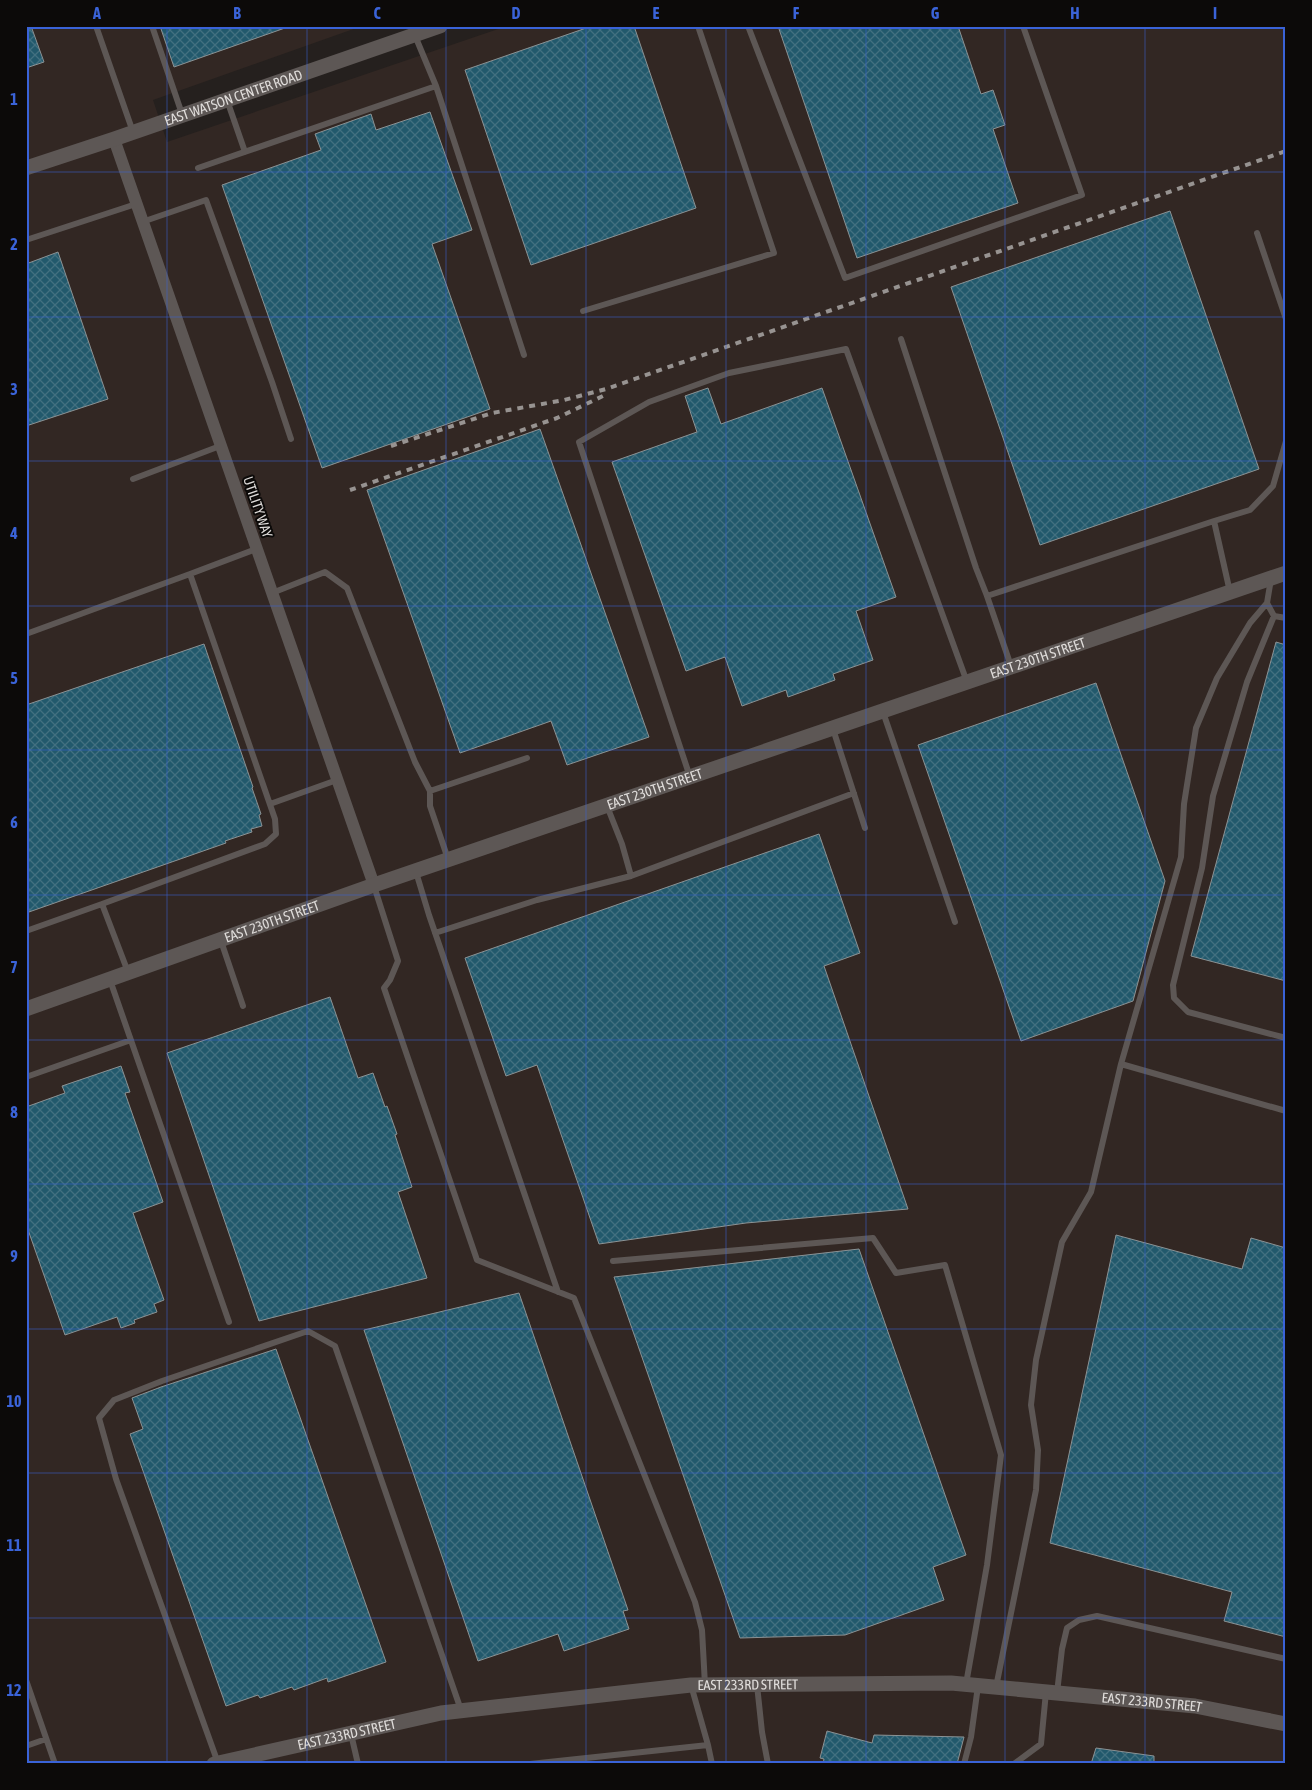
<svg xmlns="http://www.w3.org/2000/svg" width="1312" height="1790" font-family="'Asap Condensed',sans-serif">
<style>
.built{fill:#322723}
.building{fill:url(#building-cross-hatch);stroke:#8b9294}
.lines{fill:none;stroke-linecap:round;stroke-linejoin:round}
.lane{stroke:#5d5755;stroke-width:6}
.street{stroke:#5d5755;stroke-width:12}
.secondary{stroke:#5d5755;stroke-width:15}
.rail{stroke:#979391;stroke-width:4;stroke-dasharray:6 6;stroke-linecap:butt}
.grid{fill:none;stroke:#3a63d8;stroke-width:1;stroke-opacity:0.55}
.labels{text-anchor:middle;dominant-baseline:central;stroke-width:4;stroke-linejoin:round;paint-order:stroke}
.street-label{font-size:14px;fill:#e0dddb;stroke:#0c0a09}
.neatline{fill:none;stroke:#3a63d8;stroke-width:2}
.grid-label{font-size:16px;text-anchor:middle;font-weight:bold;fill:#3a63d8}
</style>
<defs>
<pattern id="building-cross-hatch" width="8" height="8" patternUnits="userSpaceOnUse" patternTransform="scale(1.25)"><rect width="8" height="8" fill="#22596c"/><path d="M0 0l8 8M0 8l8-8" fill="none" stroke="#427080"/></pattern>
</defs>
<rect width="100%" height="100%" fill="#25201e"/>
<path class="built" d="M26,26H362L153,100L167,142L507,26H1286V1764H26Z"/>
<path class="building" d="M26,26H31L44,62L26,68Z
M160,26H285V28L174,67Z
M592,26H634L696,208L531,265L465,70Z
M778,26H958L981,94L993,90L1005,125L993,129L1018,203L857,258Z
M430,112L472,230L432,244L490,409L322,468L222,185L321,150L315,134L371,114L376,130Z
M1170,211L1259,469L1040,545L951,287Z
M58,252L108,399L26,426V264Z
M708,388L721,424L822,388L896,597L856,611L873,660L833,674L835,680L788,697L786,690L742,706L725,657L686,671L612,462L697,432L685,396Z
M540,429L649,737L567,765L551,721L460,753L367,490Z
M1276,642L1286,645V981L1191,956Z
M204,644L253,787L252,788L261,814L259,815L262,826L251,829L252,832L225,841L226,843L26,913V705Z
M1096,683L1165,881L1133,1001L1021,1041L918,745Z
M819,834L860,953L824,966L908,1209L746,1223L599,1244L537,1065L506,1076L465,958Z
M330,997L358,1078L373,1073L385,1107L387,1106L397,1134L395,1135L412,1187L398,1192L427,1278L259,1321L167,1053Z
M121,1066L130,1092L125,1093L163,1202L133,1213L164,1300L154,1304L157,1312L134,1320L135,1323L121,1328L117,1317L65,1335L26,1224V1107L65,1093L62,1086Z
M1116,1235L1242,1269L1251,1238L1286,1248V1637L1224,1621L1232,1592L1050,1543Z
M859,1249L966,1555L933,1567L944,1600L845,1635L740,1638L614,1277Z
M519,1293L628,1610L623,1611L629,1629L564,1651L558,1634L478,1661L364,1330Z
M276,1349L386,1662L328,1682L327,1678L294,1690L292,1687L260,1698L258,1695L226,1706L130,1434L143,1429L132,1398L161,1387Z
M827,1731L872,1743L874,1735L964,1737L957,1764H823L824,1759L820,1758Z
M1096,1748L1154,1756V1764H1091Z"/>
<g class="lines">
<path class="lane" d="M96,26L133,132
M152,26L182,114
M411,26L436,86L524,355
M748,26L845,278L1082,195L1023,26
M227,100L245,152
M198,168L436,86
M142,222L206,200L272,382L291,439
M1257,233L1286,319
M26,240L136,204
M583,311L774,253L698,26
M901,339L976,568L987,596
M133,479L220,446
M190,574L256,549
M1271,579L1267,603L1274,616
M1230,592L1214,521L1250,510L1273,486L1286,441
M272,593L325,572L347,588L415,762L430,791V806L448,859
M1286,618L1274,616L1247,682L1213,796L1202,868L1173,985L1174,998L1188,1012L1286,1038
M26,634L190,574L275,819L276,834L265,844L102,904L128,972
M1011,666L987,596L1214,521
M883,712L955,922
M833,729L865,828
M690,777L579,442L649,402L729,373L846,349L967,682
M430,791L527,758
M270,804L337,780
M416,872L429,915L558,1292
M631,876L854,793
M374,886L398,961L390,980L384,988L477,1260L574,1298L695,1602L702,1630L705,1685
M26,931L102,904
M435,933L537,900L631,876L622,844L607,806
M221,941L243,1006
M110,980L229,1322
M1121,1064L1286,1111
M26,1077L131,1040
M613,1261L873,1238L896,1273L945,1265L1001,1455L987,1565L966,1684
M26,1680L55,1764
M757,1685L762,1732L768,1764
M996,1687L1036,1490L1038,1450L1031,1405L1036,1360L1062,1242L1091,1192L1121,1064L1181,857L1184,804L1196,728L1217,678L1250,623L1267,603
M1057,1693L1062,1649L1067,1628L1079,1620L1097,1616L1286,1659
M351,1734L358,1764
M708,1745L712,1764
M26,1746L46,1739
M218,1763L116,1479L99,1418L114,1400L162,1381L308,1331L335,1346L461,1710
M530,1764L708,1745L691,1685
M964,1764L971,1737L978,1686
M1014,1764L1041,1744L1046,1692"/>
<path class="street" d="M114,139L374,885"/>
<g class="secondary">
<path id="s1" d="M26,168L114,139L440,26"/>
<path id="s2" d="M26,1009L374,885L1286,573"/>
<path id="s3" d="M214,1764L441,1713L691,1685L951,1683L1195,1706L1286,1724"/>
</g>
<path class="rail" d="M391,446L492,413L564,400L606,389L1286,151
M350,490L557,418L605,395"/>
</g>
<path class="grid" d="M167,26V1764M307,26V1764M446,26V1764M586,26V1764M726,26V1764M866,26V1764M1005,26V1764M1145,26V1764M26,172H1286M26,317H1286M26,461H1286M26,606H1286M26,750H1286M26,895H1286M26,1040H1286M26,1184H1286M26,1329H1286M26,1473H1286M26,1618H1286"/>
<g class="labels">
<g class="street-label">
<text stroke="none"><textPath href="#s1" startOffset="219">EAST WATSON CENTER ROAD</textPath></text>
<text transform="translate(258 507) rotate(71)">UTILITY WAY</text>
<text stroke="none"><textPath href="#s2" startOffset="1071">EAST 230TH STREET</textPath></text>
<text stroke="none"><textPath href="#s2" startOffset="666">EAST 230TH STREET</textPath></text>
<text stroke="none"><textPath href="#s2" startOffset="261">EAST 230TH STREET</textPath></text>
<text stroke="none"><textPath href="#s3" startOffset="541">EAST 233RD STREET</textPath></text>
<text stroke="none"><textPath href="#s3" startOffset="946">EAST 233RD STREET</textPath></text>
<text stroke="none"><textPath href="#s3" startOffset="136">EAST 233RD STREET</textPath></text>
</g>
</g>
<rect width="1312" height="1790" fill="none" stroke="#0c0a09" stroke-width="55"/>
<rect x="28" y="28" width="1256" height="1734" class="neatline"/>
<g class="grid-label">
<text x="97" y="19">A</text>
<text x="237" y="19">B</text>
<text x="377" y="19">C</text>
<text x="516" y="19">D</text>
<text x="656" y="19">E</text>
<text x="796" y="19">F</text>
<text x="935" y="19">G</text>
<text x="1075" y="19">H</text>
<text x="1215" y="19">I</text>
<text x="14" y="105">1</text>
<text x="14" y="250">2</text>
<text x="14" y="395">3</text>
<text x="14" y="539">4</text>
<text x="14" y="684">5</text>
<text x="14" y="828">6</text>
<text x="14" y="973">7</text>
<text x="14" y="1118">8</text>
<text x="14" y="1262">9</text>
<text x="14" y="1407">10</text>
<text x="14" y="1551">11</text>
<text x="14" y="1696">12</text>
</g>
</svg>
